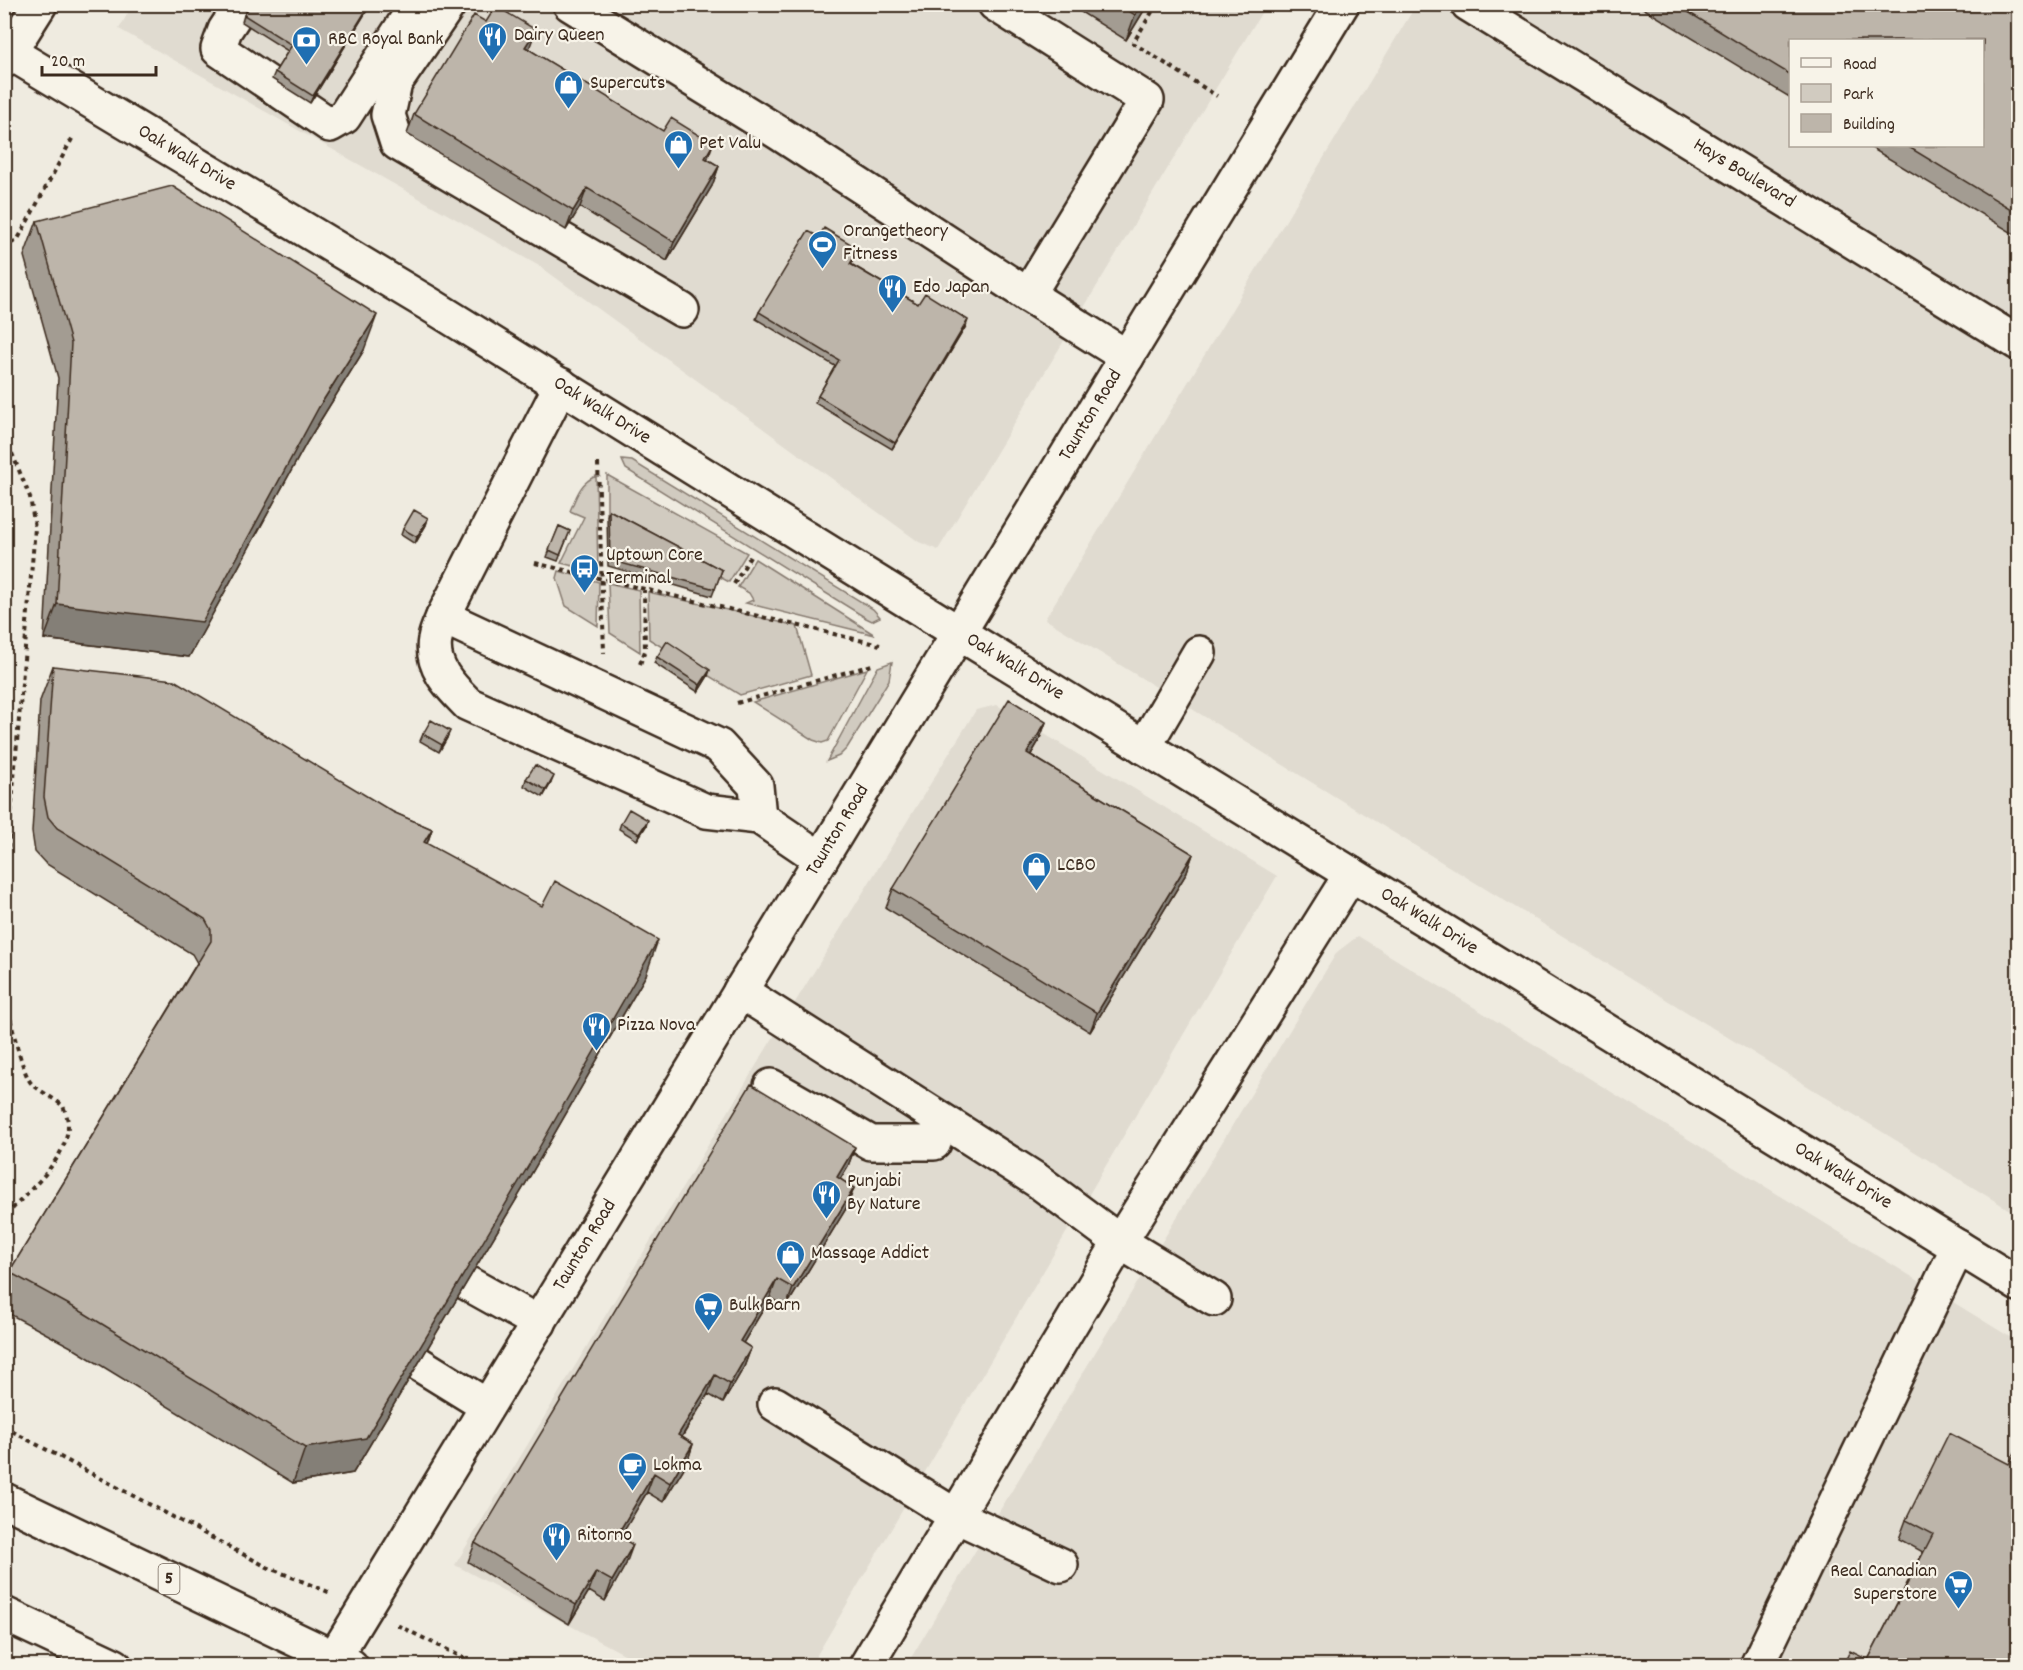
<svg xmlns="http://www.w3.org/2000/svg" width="2023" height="1670" font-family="Dekko,sans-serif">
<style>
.built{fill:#e0dbd0;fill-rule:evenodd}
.green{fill:#d1cbc0;stroke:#867a6f;stroke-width:1.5}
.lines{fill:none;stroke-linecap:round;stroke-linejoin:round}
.minor-casing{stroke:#3b2a1e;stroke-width:38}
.major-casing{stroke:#3b2a1e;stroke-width:38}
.path{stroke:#3b2a1e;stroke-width:4;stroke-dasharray:4.5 4.5;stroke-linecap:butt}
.minor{stroke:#f7f3e8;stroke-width:33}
.major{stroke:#f7f3e8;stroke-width:33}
.wall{fill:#a39c92;stroke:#3b2a1e;stroke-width:1.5}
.shaded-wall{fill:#847f77;stroke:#3b2a1e;stroke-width:1.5}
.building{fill:#bdb5aa;stroke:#3b2a1e;stroke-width:1.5}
.labels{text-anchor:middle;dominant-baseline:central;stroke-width:4.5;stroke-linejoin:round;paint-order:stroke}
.shield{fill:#f7f3e8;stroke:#73665b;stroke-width:1.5}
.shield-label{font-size:18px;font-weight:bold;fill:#3b2a1e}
.poi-label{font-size:20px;fill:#3b2a1e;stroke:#f7f3e8;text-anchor:start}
.street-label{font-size:20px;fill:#3b2a1e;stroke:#f7f3e8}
</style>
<rect width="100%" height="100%" fill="#efebe0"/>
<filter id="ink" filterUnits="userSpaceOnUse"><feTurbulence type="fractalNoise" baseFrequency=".0167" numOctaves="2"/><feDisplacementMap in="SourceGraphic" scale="12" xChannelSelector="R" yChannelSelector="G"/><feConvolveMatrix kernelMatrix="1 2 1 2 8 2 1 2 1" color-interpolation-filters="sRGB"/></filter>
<g filter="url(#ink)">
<path class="built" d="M133,4L1266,5L938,550L919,542L541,267L119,29Z
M1416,5H2018V1215L1045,619ZM1790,40H1982V146H1790Z
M997,705L1277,876L811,1665H645L455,1565L760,1059L976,710Z
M1358,936L2018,1342V1665L906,1666L1337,952Z"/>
<path class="green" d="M622,460L632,461L873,609L880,617L872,621L866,618L626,469Z
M607,475L747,553L729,582L607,516Z
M596,476L598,572L561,563L584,517L570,511C577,495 580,483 596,476Z
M755,559L875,635L746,603L753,600L749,593L738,587Z
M559,571L599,582L598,626L566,606L557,578Z
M608,583L639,590L640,652L610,633Z
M648,592L797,626L811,675L740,695L649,639Z
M892,662L889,680L847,748L839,756L827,761L878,667Z
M867,669L828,741L822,743L813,740L753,702Z
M5,1094L11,1113L5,1148Z"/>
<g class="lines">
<defs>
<g id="minor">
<path d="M242,4L225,30L218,49L330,125L344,117L417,4"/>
<path d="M449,4L395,83L388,115L397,143L682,310"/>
<path d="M570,4L779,133L1028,295L1127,357"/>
<path d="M995,4L1147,100L1028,295"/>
<path id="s1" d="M1468,4L2018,343"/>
<path id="s2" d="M9,52L429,304L959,633L2018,1284"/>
<path d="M561,385L443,617C440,624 436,632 435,639C430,667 451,687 468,704L706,811L759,817L821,859"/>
<path d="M443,617L719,746L756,786L759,817"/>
<path d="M1144,747L1199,653"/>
<path d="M740,991L1038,1181L1120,1242L1214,1299"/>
<path d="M771,1086L871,1143H934"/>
<path d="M467,1283L539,1323"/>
<path d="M419,1364L487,1406"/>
<path d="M775,1404L956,1516L1061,1565"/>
<path id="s3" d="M334,1658L1342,4"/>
<path d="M866,1666L1120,1242L1351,874"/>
<path d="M1757,1666L1958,1247"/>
</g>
<path id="major" d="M4,61L40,4
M4,1500L351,1666
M4,1614L115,1666"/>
</defs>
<use href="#minor" class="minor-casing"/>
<use href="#major" class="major-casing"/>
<path class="path" d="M1157,4L1133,43L1217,96
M4,248L18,239L73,137
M4,400L9,446L30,497L35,528L4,898
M598,463L604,653
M535,563L880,645
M734,584L750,557
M640,664L645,651L644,590
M737,703L872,665
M4,984C6,1002 21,1074 32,1084C38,1090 55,1099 63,1106C65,1111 68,1118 68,1124C68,1161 26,1192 4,1218
M4,1427L267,1567L331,1593
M397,1625L480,1666"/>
<use href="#minor" class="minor"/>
<use href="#major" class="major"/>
</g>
<path class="wall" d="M251,4H371L310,103L272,79L275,72L288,51L242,22L244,15Z
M1068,4H1148L1126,40Z
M1636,4H2019V237L1868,146H1983L1791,40V98Z
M528,49L719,166L712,186L667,261L580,207L566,230L407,134L414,114Z
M37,221L364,350L307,442L189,657L44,639L58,378L24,256Z
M819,237L856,255L851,264L918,304L966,326L892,449L815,403L818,396L835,366L756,319L759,312Z
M609,510L722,570L712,596L608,566L607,516Z
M428,518L426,525L415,544L401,535L403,529Z
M559,526L570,531L558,561L547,557Z
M657,657L708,676L698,692L654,663Z
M53,666L432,829L427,844L646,975L523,1188L353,1473L293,1483L71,1347L4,1311V1285L9,1272L197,963L192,954L45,863L35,852L32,832L40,701Z
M1046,722L1039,741L1031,755L1193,854L1186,874L1090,1032L886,908L893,889Z
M423,734L447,738L439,752L420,741Z
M526,779L551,783L543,797L524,786Z
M621,823L646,826L637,840L619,829Z
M855,1147L848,1166L840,1179L854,1188L847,1207L786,1307L770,1298L743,1343L751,1348L744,1367L723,1403L708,1394L682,1437L693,1444L687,1463L663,1502L647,1492L620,1537L626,1564L605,1601L589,1591L569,1624L468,1562L475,1543Z
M2009,1464L2019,1665L1868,1660L1923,1552L1899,1539L1906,1520Z"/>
<path class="shaded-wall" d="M370,4H371L310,103L313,96Z
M1142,4H1148L1126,40L1135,15Z
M536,30L529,49L525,47Z
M713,144L706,163L705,158Z
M719,166L712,186L667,261L674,242Z
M587,188L580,207L566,230L573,211Z
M377,315L364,350L307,442L189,657L44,639L57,604L319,407Z
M968,320L966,326L892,449L895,443Z
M428,518L426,525L415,544L417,537Z
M710,670L708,676L698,692L700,685Z
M1046,722L1039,741L1020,772L1027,753Z
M450,731L447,738L439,752L442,745Z
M554,776L551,783L543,797L546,790Z
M648,820L646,826L637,840L639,834Z
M432,829L420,864L424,842Z
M1193,854L1186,874L1090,1032L1097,1013Z
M658,940L646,975L523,1188L353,1473L293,1483L305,1448Z
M855,1147L848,1166L830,1196L837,1177Z
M854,1188L847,1207L786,1307L793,1288Z
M777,1279L770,1298L733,1360L740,1341Z
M751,1348L744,1367L723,1403L730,1384Z
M715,1375L708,1394L671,1454L678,1435Z
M693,1444L687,1463L663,1502L670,1483Z
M654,1473L647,1492L610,1555L617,1535Z
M633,1545L626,1564L605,1601L612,1581Z
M596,1572L589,1591L569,1624L576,1605Z"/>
<path class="building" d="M251,4H370L313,96L275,72L292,45L244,15Z
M1118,4H1142L1135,15Z
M1675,4H2019V214L1907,146H1983V40H1791V75Z
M496,6L536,30L525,47L663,131L671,118L713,144L705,158L719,166L674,242L587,188L573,211L414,114L474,15L486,22Z
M172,186L377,315L319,407L202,622L57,604L71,343L37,221Z
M824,228L859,249L850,264L918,304L925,293L968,320L895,443L818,396L839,360L759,312L808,231L819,237Z
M414,510L428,518L417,537L403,529Z
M609,510L722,570L715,589L610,560Z
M559,526L570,531L560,555L549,550Z
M667,641L710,670L700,685L657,657Z
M53,666L174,680L393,812L432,829L424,842L542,906L555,881L658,940L536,1153L366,1438L305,1448L84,1313L9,1272L211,941V930L205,919L57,828L48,817L44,797Z
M1009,699L1046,722L1027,753L1193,854L1097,1013L893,889Z
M431,720L450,731L442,745L423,734Z
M535,765L554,776L546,790L526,779Z
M629,809L648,820L639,834L621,823Z
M751,1084L855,1147L837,1177L854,1188L793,1288L777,1279L740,1341L751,1348L730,1384L715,1375L678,1435L693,1444L670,1483L654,1473L617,1535L633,1545L612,1581L596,1572L576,1605L475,1543Z
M1949,1433L2009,1464L2019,1445V1665H1843L1850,1651L1868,1660L1933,1534L1906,1520Z"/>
</g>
<defs>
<symbol id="restaurant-pin" viewBox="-11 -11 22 30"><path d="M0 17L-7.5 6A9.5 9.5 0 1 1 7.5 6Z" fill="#1f6fb2" stroke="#f7f3e8"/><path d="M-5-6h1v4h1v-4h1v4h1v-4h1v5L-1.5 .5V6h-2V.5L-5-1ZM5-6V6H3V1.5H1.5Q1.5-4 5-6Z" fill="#fff"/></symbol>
<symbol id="bank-pin" viewBox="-11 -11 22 30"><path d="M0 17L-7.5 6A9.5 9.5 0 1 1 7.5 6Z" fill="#1f6fb2" stroke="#f7f3e8"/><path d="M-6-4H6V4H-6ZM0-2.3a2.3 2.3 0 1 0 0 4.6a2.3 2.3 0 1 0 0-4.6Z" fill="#fff"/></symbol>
<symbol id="shop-pin" viewBox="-11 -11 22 30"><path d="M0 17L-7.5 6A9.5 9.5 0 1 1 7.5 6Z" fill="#1f6fb2" stroke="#f7f3e8"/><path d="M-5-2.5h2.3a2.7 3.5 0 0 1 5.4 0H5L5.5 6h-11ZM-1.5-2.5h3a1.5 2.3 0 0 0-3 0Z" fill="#fff"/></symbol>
<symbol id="stadium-pin" viewBox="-11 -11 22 30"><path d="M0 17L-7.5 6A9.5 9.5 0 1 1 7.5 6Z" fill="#1f6fb2" stroke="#f7f3e8"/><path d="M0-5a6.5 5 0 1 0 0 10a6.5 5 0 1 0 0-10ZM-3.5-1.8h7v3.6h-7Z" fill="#fff"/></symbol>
<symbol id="bus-pin" viewBox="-11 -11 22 30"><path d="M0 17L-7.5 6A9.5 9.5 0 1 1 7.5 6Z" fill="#1f6fb2" stroke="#f7f3e8"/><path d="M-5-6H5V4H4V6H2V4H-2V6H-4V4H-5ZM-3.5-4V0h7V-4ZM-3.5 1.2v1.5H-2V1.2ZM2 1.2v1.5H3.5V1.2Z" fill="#fff"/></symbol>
<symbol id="supermarket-pin" viewBox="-11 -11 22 30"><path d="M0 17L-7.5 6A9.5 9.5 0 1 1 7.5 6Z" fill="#1f6fb2" stroke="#f7f3e8"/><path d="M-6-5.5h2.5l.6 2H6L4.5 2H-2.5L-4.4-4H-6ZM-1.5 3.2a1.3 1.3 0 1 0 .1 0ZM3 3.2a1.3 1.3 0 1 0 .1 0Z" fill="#fff"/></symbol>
<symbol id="cafe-pin" viewBox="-11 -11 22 30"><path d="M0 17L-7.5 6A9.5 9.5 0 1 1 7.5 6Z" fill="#1f6fb2" stroke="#f7f3e8"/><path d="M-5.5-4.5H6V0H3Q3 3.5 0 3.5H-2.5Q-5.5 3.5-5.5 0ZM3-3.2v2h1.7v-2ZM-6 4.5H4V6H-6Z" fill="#fff"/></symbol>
</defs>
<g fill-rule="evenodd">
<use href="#restaurant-pin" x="476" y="20" width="33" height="45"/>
<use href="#bank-pin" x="290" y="24" width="33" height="45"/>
<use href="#shop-pin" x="552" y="68" width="33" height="45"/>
<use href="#shop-pin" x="662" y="128" width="33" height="45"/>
<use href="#stadium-pin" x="806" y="228" width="33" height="45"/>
<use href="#restaurant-pin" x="876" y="272" width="33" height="45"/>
<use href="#bus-pin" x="568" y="552" width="33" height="45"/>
<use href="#shop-pin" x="1020" y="850" width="33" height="45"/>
<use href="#restaurant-pin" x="580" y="1010" width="33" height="45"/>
<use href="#restaurant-pin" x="810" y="1178" width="33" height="45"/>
<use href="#shop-pin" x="774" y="1238" width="33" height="45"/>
<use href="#supermarket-pin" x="692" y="1290" width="33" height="45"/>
<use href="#cafe-pin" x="616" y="1450" width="33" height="45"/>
<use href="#restaurant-pin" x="540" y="1520" width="33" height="45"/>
<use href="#supermarket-pin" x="1942" y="1568" width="33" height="45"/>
</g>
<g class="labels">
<rect class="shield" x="158.5" y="1564" width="21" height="30" rx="4.5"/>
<g class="shield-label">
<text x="169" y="1579">5</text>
</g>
<g class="poi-label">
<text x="514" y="36">Dairy Queen</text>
<text x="328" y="40">RBC Royal Bank</text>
<text x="590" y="84">Supercuts</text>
<text x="699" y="144">Pet Valu</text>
<text x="843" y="232">Orangetheory<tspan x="843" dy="23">Fitness</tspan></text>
<text x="913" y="288">Edo Japan</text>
<text x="606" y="556">Uptown Core<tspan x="606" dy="23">Terminal</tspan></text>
<text x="1057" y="866">LCBO</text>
<text x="617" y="1026">Pizza Nova</text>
<text x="847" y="1182">Punjabi<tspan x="847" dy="23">By Nature</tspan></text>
<text x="811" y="1254">Massage Addict</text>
<text x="729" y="1306">Bulk Barn</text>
<text x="653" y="1466">Lokma</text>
<text x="577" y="1536">Ritorno</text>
<text x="1937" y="1572" text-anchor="end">Real Canadian<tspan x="1937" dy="23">Superstore</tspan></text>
</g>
<g class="street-label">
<text stroke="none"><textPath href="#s2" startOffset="207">Oak Walk Drive</textPath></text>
<text stroke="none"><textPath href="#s1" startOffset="324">Hays Boulevard</textPath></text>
<text stroke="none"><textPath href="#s2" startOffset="693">Oak Walk Drive</textPath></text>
<text stroke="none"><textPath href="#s3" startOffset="1455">Taunton Road</textPath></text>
<text stroke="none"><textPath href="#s2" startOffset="1179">Oak Walk Drive</textPath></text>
<text stroke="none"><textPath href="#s3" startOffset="969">Taunton Road</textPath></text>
<text stroke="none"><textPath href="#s2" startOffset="1665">Oak Walk Drive</textPath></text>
<text stroke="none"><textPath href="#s2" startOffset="2151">Oak Walk Drive</textPath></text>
<text stroke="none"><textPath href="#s3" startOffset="483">Taunton Road</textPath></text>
</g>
</g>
<rect width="2023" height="1670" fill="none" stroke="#f7f3e8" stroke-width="24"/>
<rect x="12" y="12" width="1999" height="1646" fill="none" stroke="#3b2a1e" stroke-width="2" filter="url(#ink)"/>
<rect x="1789" y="39" width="195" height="108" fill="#f7f3e8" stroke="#aca397" stroke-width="1.5"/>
<rect x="1801" y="58" width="30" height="9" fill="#f7f3e8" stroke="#aca397" stroke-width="1.5"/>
<text x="1843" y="69" font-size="18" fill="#3b2a1e">Road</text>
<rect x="1801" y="84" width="30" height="18" fill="#d1cbc0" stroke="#aca397" stroke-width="1.5"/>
<text x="1843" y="99" font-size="18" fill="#3b2a1e">Park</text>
<rect x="1801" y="114" width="30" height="18" fill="#bdb5aa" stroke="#aca397" stroke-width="1.5"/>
<text x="1843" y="129" font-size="18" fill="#3b2a1e">Building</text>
<path d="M42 66v9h114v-9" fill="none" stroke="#3b2a1e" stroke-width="3"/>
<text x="51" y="66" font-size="18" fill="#3b2a1e" stroke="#f7f3e8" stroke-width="4.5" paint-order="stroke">20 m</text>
</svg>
